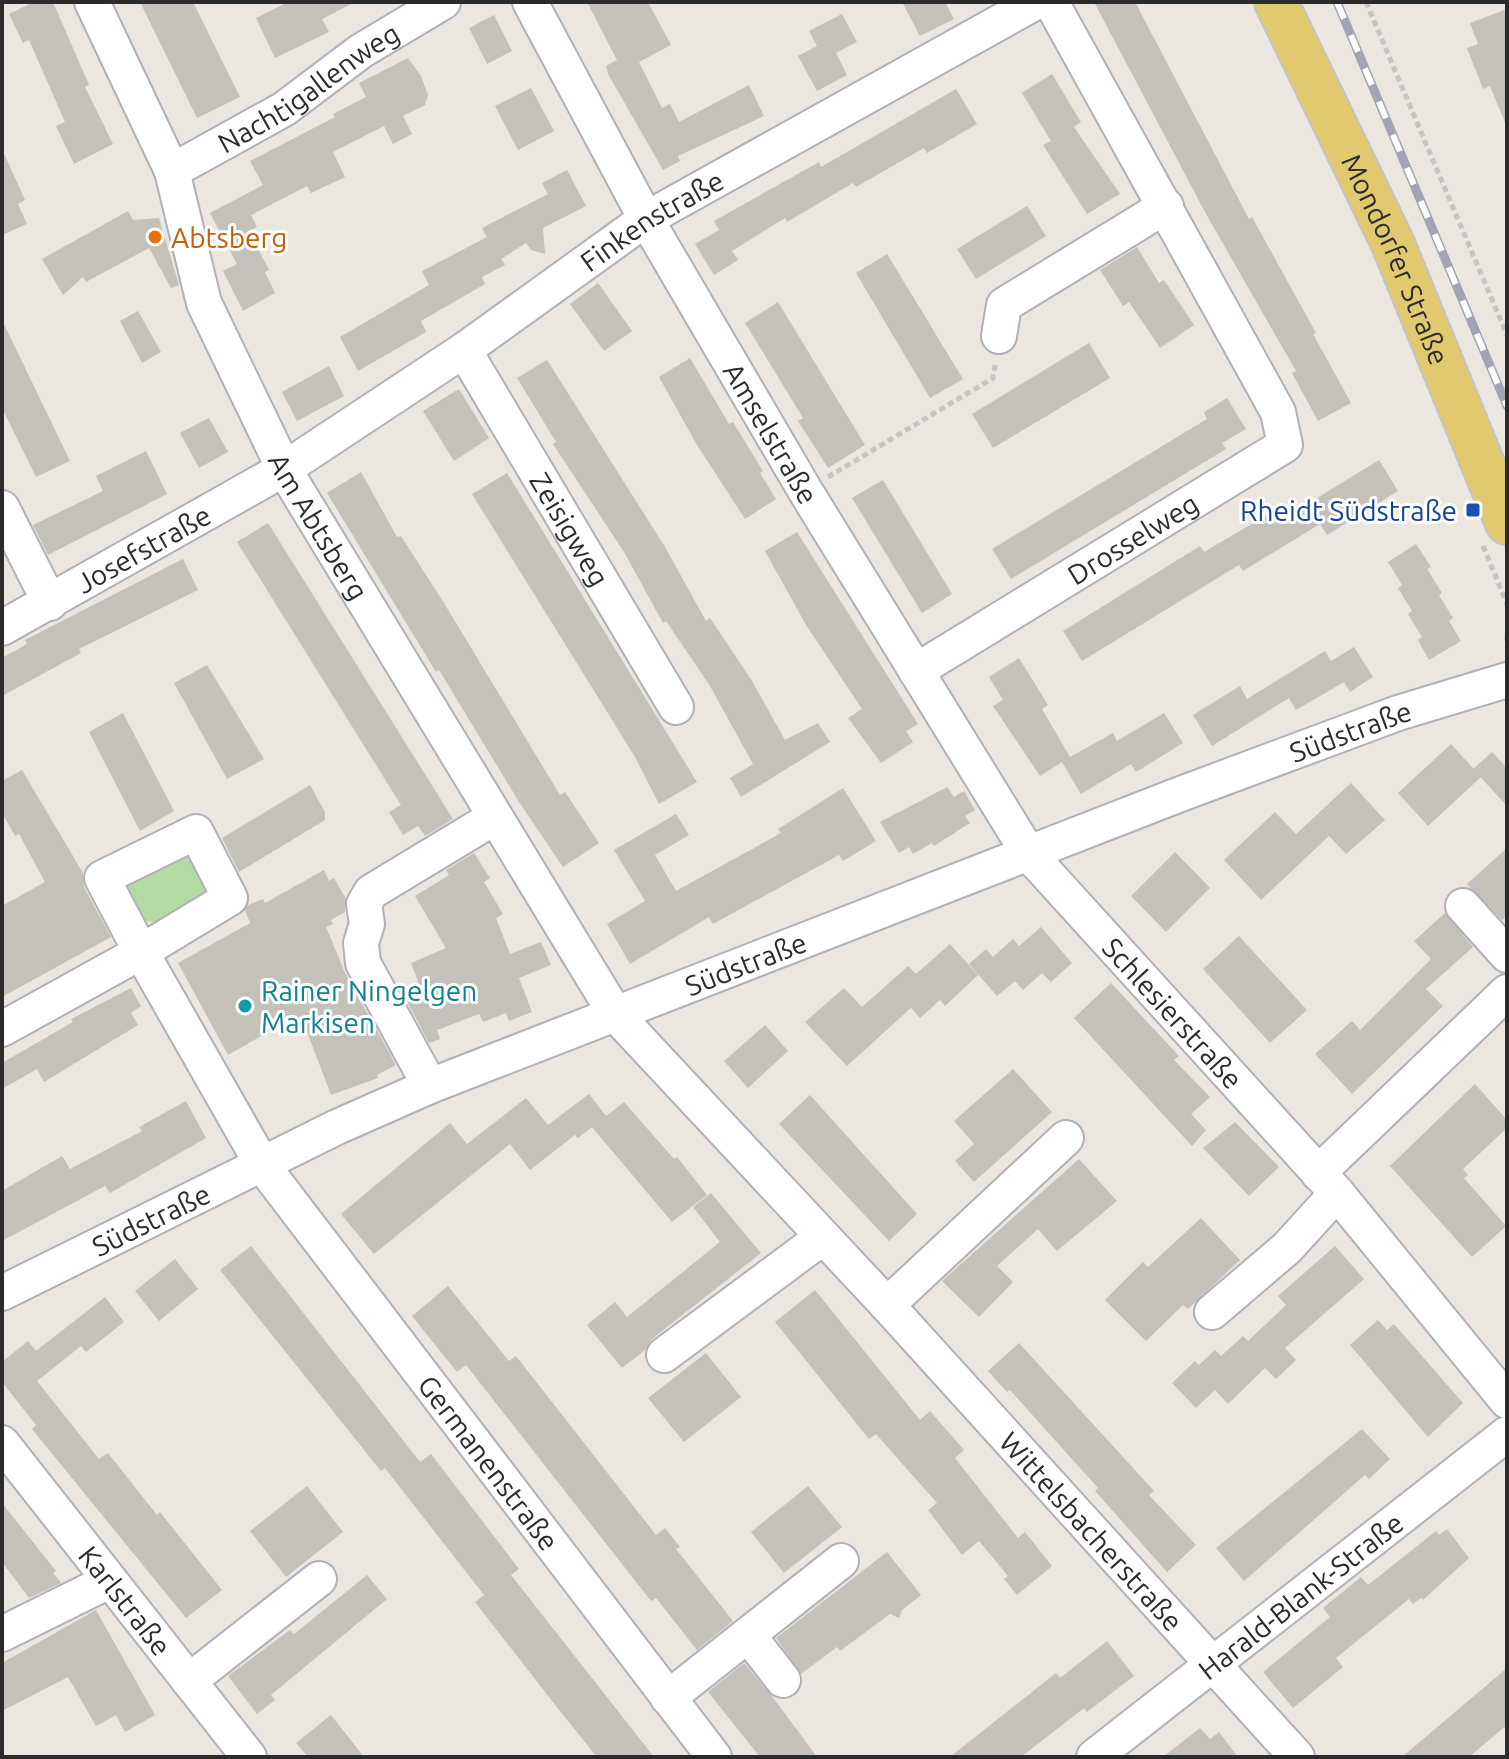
<svg xmlns="http://www.w3.org/2000/svg" width="1509" height="1759" font-family="Ubuntu,sans-serif">
<style>
.green{fill:#b4dba2}
.building{fill:#c4c0ba}
.lines{fill:none;stroke-linecap:round;stroke-linejoin:round}
.minor-casing{stroke:#afb0ba;stroke-width:38}
.major-casing{stroke:#c4c4c4;stroke-width:46}
.path{stroke:#c4c4c4;stroke-width:5;stroke-dasharray:6 4;stroke-linecap:butt}
.minor{stroke:#fff;stroke-width:34}
.major{stroke:#e0c96f;stroke-width:42}
.rail-casing{stroke:#a2a4b3;stroke-width:9}
.rail{stroke:#fff;stroke-width:6;stroke-dasharray:18;stroke-linecap:butt}
.food-dot{fill:#e8710a;stroke:#fff;stroke-width:3}
.transit-dot{fill:#1a4fb4;stroke:#fff;stroke-width:3}
.culture-dot{fill:#0f9aa8;stroke:#fff;stroke-width:3}
.labels{text-anchor:middle;dominant-baseline:central;stroke-width:6;stroke-linejoin:round;paint-order:stroke}
.street-label{font-size:28px;fill:#2b2b2b;stroke:#fff}
.food-label{font-size:28px;fill:#c56008;stroke:#fff;text-anchor:start}
.transit-label{font-size:28px;fill:#164399;stroke:#fff;text-anchor:end}
.culture-label{font-size:28px;fill:#0d838f;stroke:#fff;text-anchor:start}
</style>
<rect width="100%" height="100%" fill="#ebe6df"/>
<path class="green" d="M189,853L210,885C202,906 147,941 133,909C129,900 126,894 128,884Z"/>
<path class="building" d="M34,2H53L89,85L85,87L113,144L74,164L56,126L65,122L29,40L23,43L9,14Z
M140,2H193L240,97L197,118Z
M288,2H355L322,19L329,32L275,58L256,18Z
M587,2H648L671,45L639,62L662,108L670,104L679,122L749,85L764,116L678,156L680,161L663,170L608,74L606,66L617,60Z
M902,2H945L954,19L920,36Z
M1094,2H1135L1249,219L1252,217L1316,333L1313,334L1351,403L1318,421L1292,373L1296,371L1206,214Z
M1507,9V125H1506L1490,86L1483,89L1467,48L1478,44L1470,23Z
M842,14L857,42L836,53L847,75L817,91L798,56L817,46L809,31Z
M494,15L512,51L487,64L469,28Z
M408,58L421,76L428,95L425,105L403,116L412,134L393,144L384,126L333,152L345,177L311,193L307,186L251,215L257,227L249,231L269,270L265,272L275,293L243,311L223,271L237,264L210,213L263,185L250,161L335,117L333,114L366,97L359,83Z
M1052,74L1081,122L1074,127L1120,194L1087,214L1043,145L1051,141L1022,93Z
M531,88L554,131L518,150L495,106Z
M956,89L977,124L927,153L924,148L856,187L853,183L787,222L785,218L732,251L738,260L714,275L695,244L719,230L714,221L819,162L821,167Z
M2,149L25,200L18,204L27,224L2,235Z
M567,170L586,206L543,228L545,254L531,250L526,243L501,259L505,265L482,277L485,284L421,321L426,332L358,371L340,337L429,285L422,271L487,237L482,228L548,194L542,183Z
M1027,206L1046,236L976,279L957,249Z
M128,211L133,220L159,218L179,285L171,288L149,248L86,282L83,277L63,295L42,259Z
M1137,247L1159,283L1164,280L1194,325L1160,348L1129,302L1123,306L1100,270Z
M887,254L963,379L930,398L856,273Z
M598,283L632,331L604,351L570,304Z
M778,302L865,445L828,468L798,421L803,418L745,323Z
M138,311L161,352L142,363L120,321Z
M2,320L70,461L36,477L2,408Z
M1089,343L1110,378L993,448L972,414Z
M690,358L729,424L733,422L763,471L760,473L776,499L745,519L697,445L659,377Z
M547,360L665,547L706,621L710,618L752,681L785,740L818,723L830,742L741,797L730,778L753,764L710,686L666,621L663,623L624,552L553,444L556,442L517,378Z
M329,366L344,396L297,421L282,392Z
M459,389L489,438L454,461L423,411Z
M1227,398L1246,429L1222,443L1226,449L1011,579L992,549L1207,419L1204,412Z
M209,418L228,452L199,468L180,433Z
M146,451L167,494L48,555L33,525L103,491L96,476Z
M1379,460L1398,491L1327,535L1320,524L1243,571L1239,565L1082,661L1063,631L1200,546L1204,552L1272,512L1278,522Z
M361,472L397,537L401,536L444,603L560,795L565,792L599,843L563,867L519,802L439,670L436,672L327,493Z
M507,473L697,782L659,804L635,757L472,494Z
M883,480L952,594L922,613L852,498Z
M268,523L453,819L425,836L418,826L403,835L389,812L401,805L237,542Z
M797,532L918,724L906,731L913,742L881,763L848,718L862,709L806,625L765,551Z
M1416,544L1431,567L1427,569L1442,593L1439,595L1453,618L1449,621L1461,641L1429,660L1418,640L1422,637L1408,614L1412,611L1398,588L1402,585L1388,562Z
M183,559L198,590L79,649L81,653L2,696V658L27,644L25,640Z
M1354,647L1373,677L1350,692L1344,682L1296,710L1289,698L1212,746L1193,715L1240,686L1247,699L1325,651L1331,661Z
M1019,658L1048,705L1042,709L1070,757L1113,733L1117,741L1164,713L1183,743L1136,772L1131,764L1081,794L1062,762L1040,776L993,706L1003,700L989,677Z
M207,665L264,759L227,779L174,683Z
M123,713L174,811L140,831L89,732Z
M1451,744L1481,777L1428,826L1398,793Z
M1492,752L1507,768V806L1473,769Z
M22,770L83,873L84,887L111,937L2,997V906L45,882L19,834L15,836L2,813V781Z
M1351,783L1385,820L1346,854L1329,836L1261,900L1224,860L1275,812L1296,834Z
M310,785L325,812V820L239,872L222,838Z
M947,787L954,797L964,791L975,810L965,816L970,823L934,846L932,843L913,854L909,847L899,853L880,822Z
M843,788L876,841L843,861L839,855L713,924L709,917L630,964L607,924L645,901L614,850L676,814L689,835L655,855L676,891L781,833L778,829Z
M1507,848V915L1502,920L1467,884Z
M1175,852L1210,888L1166,932L1131,896Z
M474,853L490,878L484,882L503,914L496,918L510,954L541,942L551,965L519,978L532,1012L509,1021L506,1013L483,1022L479,1014L437,1030L440,1039L429,1043L404,996L421,989L411,963L446,948L415,896L449,875L446,870Z
M324,870L329,881L334,878L346,899L345,912L331,920L333,924L326,927L345,973L396,1065L377,1075L378,1078L331,1095L303,1021L296,1024L293,1018L228,1055L178,963L250,923L245,910L248,905L263,899L265,903Z
M1445,913L1473,947L1426,989L1443,1006L1352,1094L1315,1054L1352,1021L1360,1030L1431,959L1414,941Z
M1041,927L1072,963L1051,982L1042,973L1023,990L1015,981L997,996L969,964L986,949L993,957L1013,939L1019,946Z
M1239,936L1307,1010L1270,1043L1203,969Z
M950,944L978,975L945,1006L940,1000L920,1018L911,1008L847,1066L805,1022L844,988L862,1007L908,966L916,974Z
M1111,983L1179,1056L1174,1060L1210,1097L1191,1114L1206,1130L1192,1146L1074,1018Z
M131,988L141,1006L131,1013L138,1025L44,1082L37,1069L2,1089V1063L73,1022L71,1019Z
M765,1025L788,1051L748,1088L724,1061Z
M1013,1069L1052,1112L974,1182L955,1161L974,1144L954,1121Z
M1475,1084L1507,1120V1128L1463,1169L1468,1175L1464,1178L1506,1226L1472,1257L1390,1166Z
M589,1094L606,1116L624,1102L674,1159L677,1157L707,1195L672,1222L592,1127L578,1138L575,1135L530,1170L510,1144L374,1254L341,1214L450,1123L467,1144L526,1098L548,1125Z
M810,1095L917,1214L889,1241L779,1124Z
M186,1101L206,1138L110,1193L105,1186L2,1241V1191L62,1156L70,1169L142,1131L139,1127Z
M1235,1122L1279,1167L1249,1196L1203,1148Z
M1079,1159L1117,1201L1057,1251L1038,1229L997,1266L1013,1282L979,1317L942,1281Z
M711,1193L761,1253L652,1339L645,1350L622,1368L587,1325L615,1302L627,1317L720,1242L693,1207Z
M1201,1218L1240,1260L1188,1309L1183,1305L1146,1341L1105,1300L1143,1262L1148,1267Z
M251,1246L420,1462L431,1454L519,1569L511,1575L654,1757H597L556,1706L475,1602L484,1595L385,1468L381,1471L220,1270Z
M1335,1246L1364,1279L1285,1348L1296,1360L1276,1379L1265,1368L1228,1404L1215,1390L1196,1408L1172,1383L1195,1361L1199,1365L1215,1350L1221,1356L1243,1336L1248,1341L1286,1305L1278,1296Z
M175,1259L198,1289L159,1321L135,1291Z
M448,1286L509,1361L516,1356L656,1535L665,1528L680,1547L676,1549L733,1621L697,1650L656,1598L651,1601L466,1365L457,1372L412,1316Z
M815,1290L920,1420L930,1411L964,1450L955,1458L1018,1538L1025,1532L1052,1566L1017,1595L1004,1579L1008,1576L979,1541L962,1555L928,1510L937,1503L876,1434L869,1439L775,1322Z
M105,1297L124,1322L86,1352L81,1346L37,1381L99,1459L108,1453L157,1515L160,1512L222,1590L186,1618L32,1429L36,1425L2,1382V1362L28,1341L36,1351Z
M1378,1320L1387,1330L1394,1324L1463,1403L1428,1437L1350,1345Z
M1019,1343L1154,1491L1149,1495L1196,1545L1167,1572L1095,1491L1098,1488L1010,1390L1007,1392L988,1371Z
M706,1353L741,1397L684,1442L648,1398Z
M1362,1429L1390,1459L1369,1479L1365,1475L1244,1581L1216,1548Z
M307,1486L343,1532L286,1577L250,1531Z
M808,1486L842,1527L784,1573L751,1532Z
M2,1503L56,1571L53,1573L61,1583L29,1598L2,1562Z
M1447,1529L1469,1558L1423,1600L1421,1598L1413,1604L1409,1599L1336,1658L1343,1667L1293,1708L1263,1672L1330,1617L1323,1608L1361,1577L1368,1585L1436,1531L1439,1535Z
M887,1552L921,1595L902,1610L899,1618L890,1614L840,1651L837,1647L801,1674L776,1638Z
M367,1575L387,1599L271,1695L275,1700L257,1714L228,1676L290,1630L294,1634Z
M96,1610L155,1715L125,1732L116,1715L96,1726L68,1677L2,1711V1663Z
M1107,1641L1134,1676L1087,1712L1084,1708L1021,1757H950L1056,1673L1060,1678Z
M744,1663L772,1696L817,1757H760L708,1692Z
M1507,1668V1725L1469,1757H1402Z
M331,1715L346,1734L364,1757H308L296,1743Z
M1200,1728L1210,1739L1219,1732L1238,1757H1163Z"/>
<g class="lines">
<defs>
<g id="minor">
<path id="s1" d="M92,2L172,171L204,303L284,469L616,1015L887,1305L1297,1757"/>
<path id="s2" d="M530,2L646,219L806,492L1029,854L1337,1193L1507,1401"/>
<path id="s3" d="M172,171L284,109L361,51L443,2"/>
<path d="M999,336L1004,305L1166,206"/>
<path id="s4" d="M464,350L676,707"/>
<path d="M2,508L50,603"/>
<path id="s5" d="M2,628L284,469L464,350L646,219L1036,2"/>
<path id="s6" d="M916,671L1285,445L1278,412L1051,2"/>
<path d="M196,832L230,898L141,952L102,878Z"/>
<path d="M1463,906L1507,955"/>
<path id="s7" d="M2,1029L141,952L263,1166L714,1757"/>
<path d="M430,1086L363,963L361,943L367,924L364,904L371,892L495,817"/>
<path d="M1318,1173L1507,992"/>
<path id="s8" d="M2,1293L337,1127L430,1086L1178,795L1398,713L1507,680"/>
<path d="M887,1305L1066,1138"/>
<path d="M1212,1312L1287,1248L1337,1193"/>
<path d="M664,1355L823,1237"/>
<path id="s9" d="M2,1443L249,1757"/>
<path d="M2,1634L109,1581"/>
<path d="M748,1635L783,1680"/>
<path d="M189,1681L319,1579"/>
<path d="M668,1698L841,1561"/>
<path id="s10" d="M1094,1757L1507,1434"/>
</g>
<g id="major">
<path id="s11" d="M1276,2L1393,244L1507,523"/>
</g>
</defs>
<use href="#minor" class="minor-casing"/>
<use href="#major" class="major-casing"/>
<path class="path" d="M1366,2L1507,335
M828,477L993,378L995,365
M1483,546L1507,604
M1507,635V644"/>
<use href="#minor" class="minor"/>
<use href="#major" class="major"/>
<defs>
<path id="rail" d="M1337,2L1507,406"/>
</defs>
<use href="#rail" class="rail-casing"/>
<use href="#rail" class="rail"/>
</g>
<circle class="food-dot" cx="155" cy="237" r="8"/>
<rect class="transit-dot" x="1465" y="502" width="16" height="16" rx="4"/>
<circle class="culture-dot" cx="245" cy="1006" r="8"/>
<g class="labels">
<g class="street-label">
<text stroke="none"><textPath href="#s3" startOffset="160">Nachtigallenweg</textPath></text>
<text stroke="none"><textPath href="#s5" startOffset="768">Finkenstraße</textPath></text>
<text stroke="none"><textPath href="#s11" startOffset="284">Mondorfer Straße</textPath></text>
<text stroke="none"><textPath href="#s2" startOffset="494">Amselstraße</textPath></text>
<text stroke="none"><textPath href="#s1" startOffset="574">Am Abtsberg</textPath></text>
<text stroke="none"><textPath href="#s4" startOffset="208">Zeisigweg</textPath></text>
<text stroke="none"><textPath href="#s6" startOffset="254">Drosselweg</textPath></text>
<text stroke="none"><textPath href="#s5" startOffset="162">Josefstraße</textPath></text>
<text stroke="none"><textPath href="#s8" startOffset="1462">Südstraße</textPath></text>
<text stroke="none"><textPath href="#s8" startOffset="814">Südstraße</textPath></text>
<text stroke="none"><textPath href="#s2" startOffset="1202">Schlesierstraße</textPath></text>
<text stroke="none"><textPath href="#s8" startOffset="166">Südstraße</textPath></text>
<text stroke="none"><textPath href="#s7" startOffset="778">Germanenstraße</textPath></text>
<text stroke="none"><textPath href="#s1" startOffset="1848">Wittelsbacherstraße</textPath></text>
<text stroke="none"><textPath href="#s10" startOffset="262">Harald-Blank-Straße</textPath></text>
<text stroke="none"><textPath href="#s9" startOffset="200">Karlstraße</textPath></text>
</g>
<g class="food-label">
<text x="171" y="237">Abtsberg</text>
</g>
<g class="transit-label">
<text x="1457" y="510">Rheidt Südstraße</text>
</g>
<g class="culture-label">
<text x="261" y="990">Rainer Ningelgen<tspan x="261" dy="32">Markisen</tspan></text>
</g>
</g>
<rect width="1509" height="1759" fill="none" stroke="#2b2b2b" stroke-width="8"/>
</svg>
